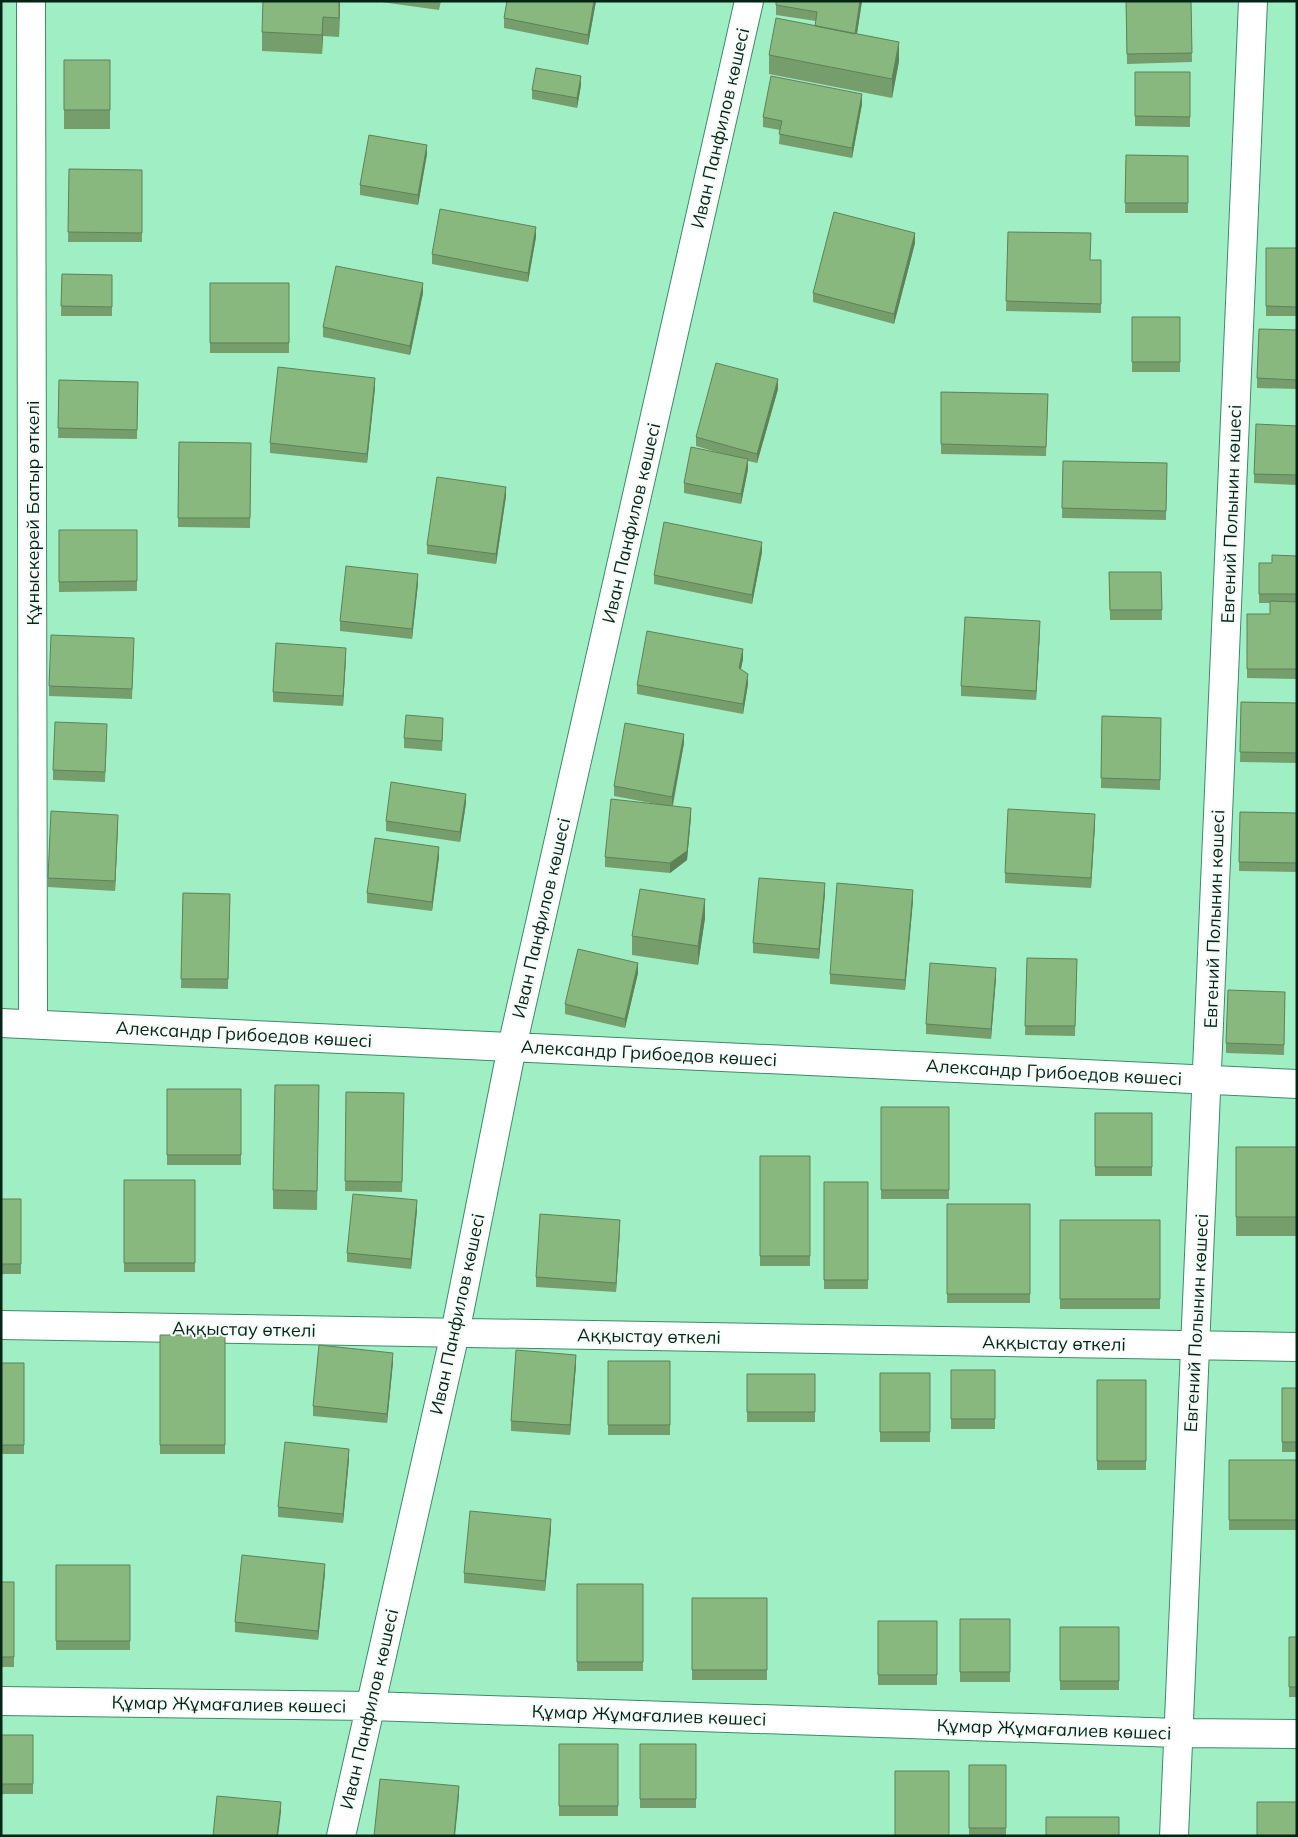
<svg xmlns="http://www.w3.org/2000/svg" width="1298" height="1837" font-family="Mulish,sans-serif">
<style>
.lines{fill:none;stroke-linecap:round;stroke-linejoin:round}
.minor-casing{stroke:#3d8b66;stroke-width:30}
.minor{stroke:#fff;stroke-width:28}
.wall{fill:#759e6c}
.shaded-wall{fill:#5f8158}
.building{fill:#88b87d;stroke:#5f8158}
.labels{text-anchor:middle;dominant-baseline:central;stroke-width:4;stroke-linejoin:round;paint-order:stroke}
.street-label{font-size:18px;fill:#042516;stroke:#f6fdf9}
</style>
<rect width="100%" height="100%" fill="#a0efc4"/>
<g class="lines">
<defs>
<path id="minor" d="M31,1L33,1024
M1,1023L1297,1084
M1,1325L1297,1347
M1,1701L370,1706L1178,1733L1297,1734
M341,1836L455,1333L512,1047L749,1
M1174,1836L1253,1"/>
</defs>
<use href="#minor" class="minor-casing"/>
<use href="#minor" class="minor"/>
</g>
<path class="wall" d="M340,1L339,37L323,36L322,54L262,51V32Z
M374,1H441L439,10Z
M507,1H596L588,45L504,28V18Z
M776,1H862L857,34L899,61L892,98L769,74V55L815,26L816,21L776,15Z
M1126,1H1191L1192,62L1127,64Z
M64,60H110V129H64Z
M1135,72H1190V127L1135,126Z
M581,85L577,108L532,99V90Z
M862,104L852,158L779,144L780,130L763,127V117Z
M427,154L418,205L360,195V185Z
M1126,155L1188,156V213H1125Z
M69,169L142,170V242H68Z
M1008,232L1090,260H1101V313L1006,311Z
M536,237L528,282L432,264V254Z
M915,243L894,324L813,302V293Z
M1266,248H1297V316H1266Z
M62,274L112,275V316H61Z
M210,283H289V353H210Z
M423,293L410,355L323,337V327Z
M1132,317H1180V372H1132Z
M1297,330V389L1257,388V378Z
M59,380L138,382L137,439L58,438Z
M375,388L367,463L270,453V443Z
M778,389L757,463L748,461V469L741,504L684,493V483L723,454L696,446V437Z
M941,392L1048,394L1046,456L941,454Z
M1297,426V485L1254,483V474Z
M179,442L251,443L250,528L178,527Z
M1063,461L1167,463L1166,520L1062,518Z
M506,496L496,564L427,554V545Z
M59,530H137V591L59,592Z
M762,552L752,604L654,584V575Z
M1297,556V679L1247,678V614H1270V603H1259V563H1272Z
M1109,572H1161L1162,620H1110Z
M418,583L412,639L340,631V621Z
M1040,631L1036,700L961,696V686Z
M134,648L132,699L49,696V686Z
M346,657L343,706L273,702V692Z
M743,659L741,669L748,684L743,714L637,694V685Z
M1241,702L1297,703V763L1240,762Z
M1102,716L1161,718L1160,790L1101,788Z
M443,727L442,751L404,748V738Z
M107,734L105,782L53,780V770Z
M684,743L673,806L691,817L687,860L670,873L605,867V857L656,804L614,796V786Z
M466,803L460,842L386,831V821Z
M1240,812L1297,813V872L1239,871Z
M118,824L115,891L48,887V878Z
M1095,824L1091,888L1005,883V873Z
M439,857L432,911L367,903V893Z
M183,893L230,894L228,989L181,988Z
M825,893L819,959L753,953V943Z
M913,900L905,990L830,984V974Z
M705,918L698,965L632,955V936Z
M1027,958L1077,959L1075,1036L1025,1035Z
M638,973L625,1028L565,1014V1004Z
M996,978L991,1039L926,1034V1024Z
M1285,992L1284,1055L1226,1053V1043Z
M319,1085L317,1210L273,1209V1190Z
M167,1089H241V1165H167Z
M346,1092L404,1093L402,1192L345,1191Z
M881,1107H949V1199H881Z
M1095,1113H1152V1176H1095Z
M1236,1147H1297V1236H1236Z
M760,1156H810V1266H760Z
M124,1180H195V1272H124Z
M824,1182H868V1289H824Z
M1,1199H21V1274H1Z
M947,1204H1030V1303H947Z
M417,1210L411,1269L347,1262V1253Z
M1060,1220H1160V1309H1060Z
M620,1229L616,1292L536,1287V1277Z
M160,1335H225V1454H160Z
M608,1361H670V1435H608Z
M393,1362L387,1423L313,1416V1406Z
M1,1363H24V1454H1Z
M576,1365L570,1435L511,1431V1421Z
M951,1370H995V1429H951Z
M880,1373H930V1442H880Z
M747,1374H815V1422H747Z
M1097,1380H1146V1470H1097Z
M1282,1388H1297V1452H1282Z
M349,1459L343,1523L278,1517V1507Z
M1229,1460H1297V1530H1229Z
M551,1529L545,1591L464,1583V1573Z
M56,1565H130V1650H56Z
M325,1573L318,1640L235,1632V1622Z
M1,1582H14V1667H1Z
M577,1584H643V1671H577Z
M692,1598H767V1680H692Z
M960,1619H1010V1682H960Z
M878,1621H937V1685H878Z
M1060,1627H1119V1690H1060Z
M1289,1637H1297V1697H1289Z
M1,1735H33V1794H1Z
M559,1744H618V1816H559Z
M640,1744H696V1808H640Z
M969,1765H1006V1836H969Z"/>
<path class="shaded-wall" d="M339,1H340L339,37Z
M594,1H596L588,45V35Z
M860,1H862L855,46V36Z
M323,17V36L322,54V35Z
M899,42V61L892,98V79Z
M581,76V85L577,108V98Z
M862,94V104L852,158V148Z
M427,145V154L418,205V195Z
M536,227V237L528,282V273Z
M915,233V243L894,324V314Z
M423,283V293L410,355V346Z
M375,378V388L367,463V454Z
M778,379V389L757,463V454Z
M748,459V469L741,504V494Z
M506,487V496L496,564V554Z
M762,542V552L752,604V595Z
M418,574V583L412,639V629Z
M1040,621V631L1036,700V691Z
M346,648V657L343,706V696Z
M743,649V659L739,678V668Z
M748,674V684L743,714V704Z
M684,734V743L672,807V797Z
M466,794V803L460,842V832Z
M691,808V817L687,860L670,873V863Z
M1095,814V824L1091,888V878Z
M118,815V824L115,891V881Z
M439,847V857L432,911V902Z
M825,883V893L819,959V949Z
M913,890V900L905,990V980Z
M705,899V918L698,965V946Z
M638,963V973L625,1028V1019Z
M996,968V978L991,1039V1029Z
M417,1200V1210L411,1269V1259Z
M620,1220V1229L616,1292V1283Z
M393,1353V1362L387,1423V1414Z
M576,1355V1365L570,1435V1425Z
M349,1449V1459L343,1523V1514Z
M551,1519V1529L545,1591V1581Z
M325,1564V1573L318,1640V1631Z
M459,1786V1796L455,1836H454Z
M281,1802V1812L278,1836H277Z"/>
<path class="building" d="M263,1H339V18L323,17L322,35L262,32Z
M507,1H594L588,35L504,18Z
M776,1H860L855,34L815,26L817,12L776,5Z
M1126,1H1191L1192,53L1127,54Z
M776,18L899,42L892,79L769,55Z
M64,60H110V110H64Z
M536,68L581,76L577,98L532,90Z
M1135,72H1190V117L1135,116Z
M771,76L862,94L852,148L779,134L782,121L763,117Z
M369,135L427,145L418,195L360,185Z
M1126,155L1188,156V203H1125Z
M69,169L142,170V233L68,232Z
M440,209L536,227L528,273L432,254Z
M834,212L915,233L894,314L813,293Z
M1008,232L1091,233L1090,260H1101V304L1006,301Z
M1266,248H1297V307L1266,306Z
M336,266L423,283L410,346L323,327Z
M62,274L112,275V307L61,306Z
M210,283H289V343H210Z
M1132,317H1180V362H1132Z
M1259,329L1297,330V380L1257,378Z
M716,363L778,379L757,454L696,437Z
M278,367L375,378L367,454L270,443Z
M59,380L138,382L137,430L58,428Z
M941,392L1048,394L1046,447L941,444Z
M1256,424L1297,426V475L1254,474Z
M179,442L251,443L250,518H178Z
M691,447L748,459L741,494L684,483Z
M1063,461L1167,463L1166,511L1062,508Z
M437,477L506,487L496,554L427,545Z
M664,522L762,542L752,595L654,575Z
M59,530H137V581L59,582Z
M1272,555L1297,556V594H1259V563H1272Z
M346,566L418,574L412,629L340,621Z
M1109,572H1161L1162,610H1110Z
M1270,601L1297,602V669H1247V614H1270Z
M965,617L1040,621L1036,691L961,686Z
M647,631L743,649L739,668L748,674L743,704L637,685Z
M51,635L134,638L132,689L49,686Z
M276,643L346,648L343,696L273,692Z
M1241,702L1297,703V753L1240,752Z
M406,715L443,718L442,741L404,738Z
M1102,716L1161,718L1160,780L1101,778Z
M55,722L107,724L105,772L53,770Z
M625,723L684,734L672,797L614,786Z
M391,782L466,794L460,832L386,821Z
M611,799L691,808L687,851L670,863L605,857Z
M1008,809L1095,814L1091,878L1005,873Z
M51,811L118,815L115,881L48,878Z
M1240,812L1297,813V863L1239,862Z
M375,838L439,847L432,902L367,893Z
M759,878L825,883L819,949L753,943Z
M837,883L913,890L905,980L830,974Z
M640,889L705,899L698,946L632,936Z
M183,893L230,894L228,979H181Z
M578,949L638,963L625,1019L565,1004Z
M1027,958L1077,959L1075,1026H1025Z
M930,963L996,968L991,1029L926,1024Z
M1228,990L1285,992L1284,1045L1226,1043Z
M275,1085H319L317,1191L273,1190Z
M167,1089H241V1155H167Z
M346,1092L404,1093L402,1182L345,1181Z
M881,1107H949V1190H881Z
M1095,1113H1152V1167H1095Z
M1236,1147H1297V1217H1236Z
M760,1156H810V1256H760Z
M124,1180H195V1263H124Z
M824,1182H868V1280H824Z
M353,1194L417,1200L411,1259L347,1253Z
M1,1199H21V1264H1Z
M947,1204H1030V1294H947Z
M540,1214L620,1220L616,1283L536,1277Z
M1060,1220H1160V1299H1060Z
M160,1335H225V1445H160Z
M319,1345L393,1353L387,1414L313,1406Z
M516,1350L576,1355L570,1425L511,1421Z
M608,1361H670V1425H608Z
M1,1363H24V1445H1Z
M951,1370H995V1419H951Z
M880,1373H930V1432H880Z
M747,1374H815V1412H747Z
M1097,1380H1146V1461H1097Z
M1282,1388H1297V1442H1282Z
M285,1442L349,1449L343,1514L278,1507Z
M1229,1460H1297V1520H1229Z
M470,1511L551,1519L545,1581L464,1573Z
M242,1555L325,1564L318,1631L235,1622Z
M56,1565H130V1641H56Z
M1,1582H14V1657H1Z
M577,1584H643V1662H577Z
M692,1598H767V1670H692Z
M960,1619H1010V1672H960Z
M878,1621H937V1675H878Z
M1060,1627H1119V1681H1060Z
M1289,1637H1297V1687H1289Z
M1,1735H33V1784H1Z
M559,1744H618V1806H559Z
M640,1744H696V1799H640Z
M969,1765H1006V1828H969Z
M895,1771H949V1836H895Z
M380,1779L459,1786L454,1836H374Z
M217,1796L281,1802L277,1836H213Z
M1257,1802H1297V1836H1257Z
M1046,1817H1119V1836H1046Z"/>
<g class="labels">
<g class="street-label">
<text transform="translate(720 128) rotate(-77)">Иван Панфилов көшесі</text>
<text transform="translate(32 513) rotate(-90)">Құныскерей Батыр өткелі</text>
<text transform="translate(1231 514) rotate(-88)">Евгений Полынин көшесі</text>
<text transform="translate(631 523) rotate(-77)">Иван Панфилов көшесі</text>
<text transform="translate(541 918) rotate(-77)">Иван Панфилов көшесі</text>
<text transform="translate(1214 919) rotate(-88)">Евгений Полынин көшесі</text>
<text transform="translate(244 1034) rotate(3)">Александр Грибоедов көшесі</text>
<text transform="translate(649 1053) rotate(3)">Александр Грибоедов көшесі</text>
<text transform="translate(1054 1072) rotate(3)">Александр Грибоедов көшесі</text>
<text transform="translate(457 1314) rotate(-78)">Иван Панфилов көшесі</text>
<text transform="translate(1196 1323) rotate(-87)">Евгений Полынин көшесі</text>
<text transform="translate(244 1329) rotate(1)">Аққыстау өткелі</text>
<text transform="translate(649 1336) rotate(1)">Аққыстау өткелі</text>
<text transform="translate(1054 1343) rotate(1)">Аққыстау өткелі</text>
<text transform="translate(229 1704) rotate(1)">Құмар Жұмағалиев көшесі</text>
<text transform="translate(369 1709) rotate(-77)">Иван Панфилов көшесі</text>
<text transform="translate(649 1715) rotate(2)">Құмар Жұмағалиев көшесі</text>
<text transform="translate(1054 1729) rotate(2)">Құмар Жұмағалиев көшесі</text>
</g>
</g>
<rect width="1298" height="1837" fill="none" stroke="#042516" stroke-width="5"/>
</svg>
